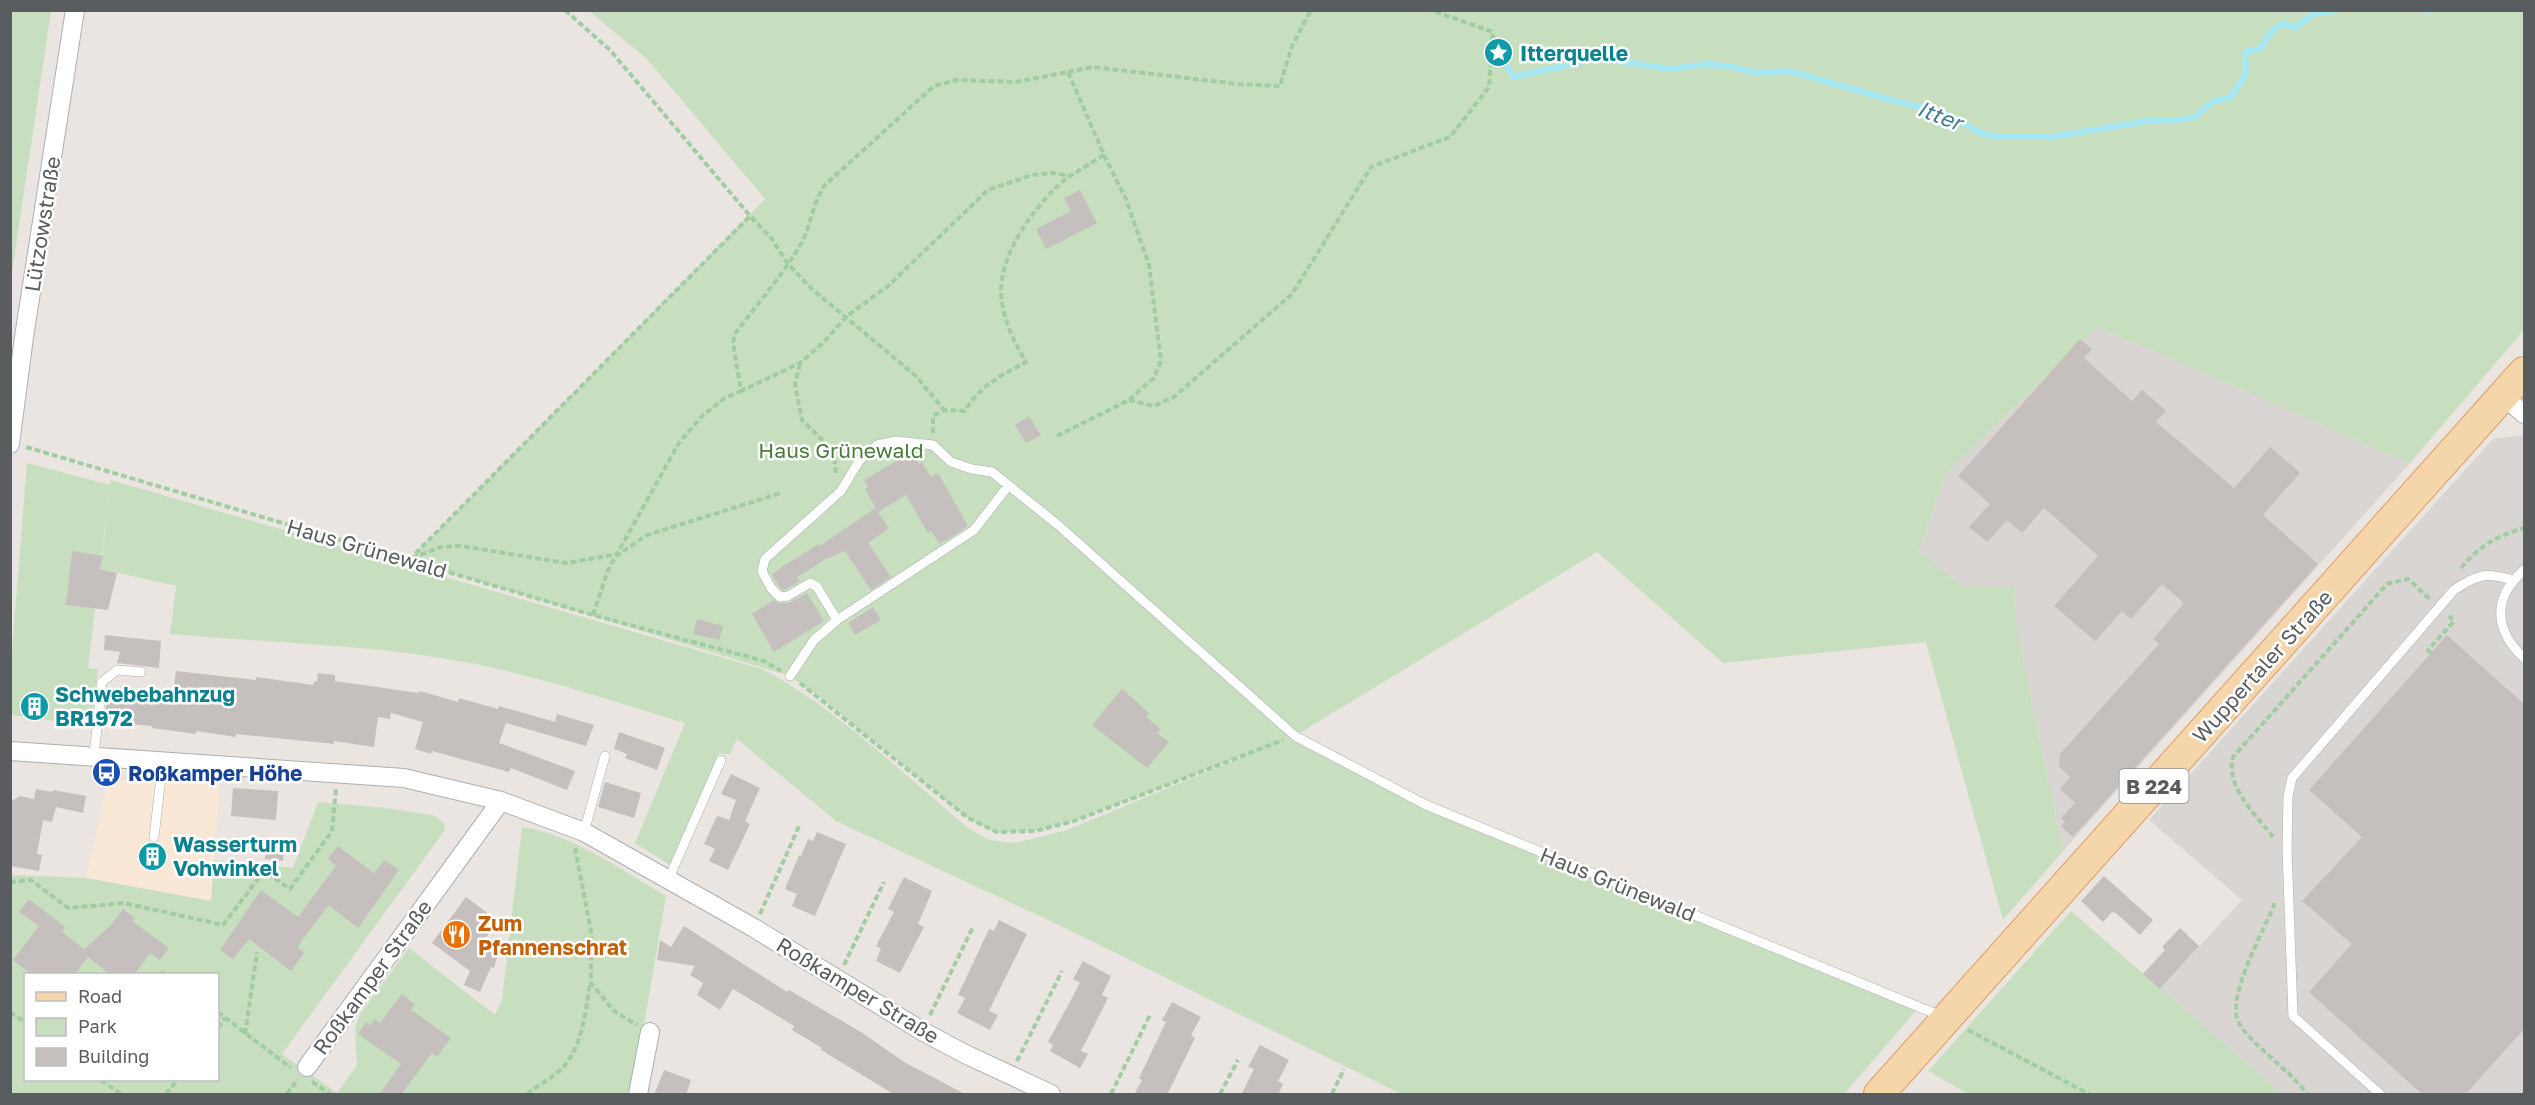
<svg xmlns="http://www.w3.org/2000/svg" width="2535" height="1105" font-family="'Golos Text',sans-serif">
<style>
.commercial{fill:#f9e8d6}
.industrial{fill:#d8d5d2}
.green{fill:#c7dfbf;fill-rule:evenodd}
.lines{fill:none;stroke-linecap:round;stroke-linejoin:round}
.stream{stroke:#a6e7f4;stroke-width:6}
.building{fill:#c5c0bd}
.lane-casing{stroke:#acafb1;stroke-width:10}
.street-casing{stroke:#acafb1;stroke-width:20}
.primary-casing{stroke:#df9c63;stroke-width:32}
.path{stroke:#a2cda3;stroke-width:4;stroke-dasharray:6 3;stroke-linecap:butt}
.lane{stroke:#fff;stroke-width:9}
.street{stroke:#fff;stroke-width:18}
.primary{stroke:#f5d5aa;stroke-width:30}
.labels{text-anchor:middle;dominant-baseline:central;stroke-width:5;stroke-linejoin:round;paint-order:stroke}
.shield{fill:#fff;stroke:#8b8e8f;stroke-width:1.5}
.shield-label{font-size:20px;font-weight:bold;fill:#595d5f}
.culture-label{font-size:21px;font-weight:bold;fill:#0d838f;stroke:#fff;text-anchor:start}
.street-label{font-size:21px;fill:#595d5f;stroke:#fff}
.park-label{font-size:21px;fill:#4a7a3c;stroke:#fff}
.transit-label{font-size:21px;font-weight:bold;fill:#164399;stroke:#fff;text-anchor:start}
.food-label{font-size:21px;font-weight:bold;fill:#c56008;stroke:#fff;text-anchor:start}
.water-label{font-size:22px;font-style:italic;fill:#417e93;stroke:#fff}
</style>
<rect width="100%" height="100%" fill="#eae5e0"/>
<path class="commercial" d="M140,772L220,779L212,901L86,878L108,778L114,781L128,779L127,774Z"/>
<path class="industrial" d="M2098,327L2410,463L2063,851L2018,635L2014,588L1962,586L1919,551L1946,473Z
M2524,435V1094H2282L2160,989L2242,900L2149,820L2493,439Z"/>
<path class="green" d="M11,10L51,11L11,279L10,11Z
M589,11H2524V330L2410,463L2098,327L1946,473L1919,551L1962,586L2014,587L2018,635L2063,851L2003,920L1926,642L1723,663L1597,552L1295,736L1426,805L1919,1007L1844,1094H1401L1065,928L836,821L737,739L730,754L719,753L670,865L635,843L685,723C614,702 543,677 470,663C372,644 270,643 170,634L176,586L101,569L109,493L88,668L98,670L91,726L13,715L11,710V663L27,463L110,485L111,480L762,669C833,706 905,775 968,828L989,840L1015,843L1067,830L1262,749L1075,820L1035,831L996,832L968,818L821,698L790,676L409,560L765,199L647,59Z
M318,802L386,808L435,816L444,823L445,830L282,1054L337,1093L357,1065L355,1028L360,1014L409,948L495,1015L502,1000L522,827C574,835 621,870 666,896L632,1094H11V875L86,878L211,901L214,860L293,868ZM26,974H218V1080H26Z
M2071,911L2282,1094H1968L1928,1071Z"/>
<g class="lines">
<path class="stream" d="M2426,10H2429
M1499,53L1513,77L1600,58L1670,69L1707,64L1734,67L1756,73L1789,71L1895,101L1942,112L1983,134L1998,137H2051L2153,120H2176L2195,117L2212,102L2231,97L2246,74L2245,52L2262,48L2267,36L2283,23L2295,28L2315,13L2337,10"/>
</g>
<path class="building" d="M1080,190L1097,223L1046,249L1036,229L1071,211L1064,198Z
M2080,339L2092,349L2084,358L2132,401L2142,390L2166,411L2156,422L2234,488L2270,447L2300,473L2263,515L2318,564L2073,837L2061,826L2065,822L2061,818L2075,803L2060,789L2070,777L2059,767L2060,754L2159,644L2153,639L2184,603L2162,584L2131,619L2122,611L2095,641L2054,606L2098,556L2044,508L2022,533L2007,520L1987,542L1969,527L1990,504L1958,476Z
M1029,416L1041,435L1026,443L1015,425Z
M912,452L919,464L922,462L931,477L938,473L968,526L940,544L931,531L928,533L906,495L878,512L865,489L868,487L864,480Z
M875,508L889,528L868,543L891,577L871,590L845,551L824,560L804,573L797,577L800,581L786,589L782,590L779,586L772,575L782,567L819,544L820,546Z
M72,551L103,556L100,569L117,573L108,610L66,605Z
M807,593L824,621L774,652L752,614L774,600L778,603H789Z
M873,607L881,620L855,635L848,623Z
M697,619L723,626L719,640L693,634Z
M105,635L161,641L159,668L117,663L120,652L104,650Z
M2447,635L2524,704V1029L2465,1095H2423L2309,992L2352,944L2302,901L2362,837L2309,790Z
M176,671L256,680V677L313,685L314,681L317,682L318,673L335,675V681L419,693L420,691L458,702L459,698L498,709L499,706L555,722L557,714L594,725L586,746L506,723L499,743L575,771L567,790L511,768L509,772L432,751L431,754L415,749L423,722L391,713L390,719L378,717L374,747L334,741V744L236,734V737L196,731V734L152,728V726L104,722L107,700L115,701L116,694L172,699Z
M1122,689L1149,713L1146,717L1161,729L1157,733L1169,742L1147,768L1092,725Z
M619,732L665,748L657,770L625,758L627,754L614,749Z
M731,774L760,788L745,821L750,824L728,870L709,861L715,849L704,844L717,816L729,820L736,800L721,794Z
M605,782L641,793L634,818L598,807Z
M233,788L278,791L276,820L231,816Z
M36,789L52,792L53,790L86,796L83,813L56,807L52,822L43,820L37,854L42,855L39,871L10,866V802L20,796L34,799Z
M817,832L846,844L815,916L792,906L797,894L785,889L799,855L801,856L808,839L813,841Z
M267,842L284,844L283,861L265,859Z
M139 856a13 13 0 1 1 26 0a13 13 0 1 1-26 0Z
M338,846L374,873L384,860L399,870L358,928L329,905L302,940L298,948L304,953L291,971L249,939L233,959L220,950L261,890L298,917L336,866L328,859Z
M2104,876L2153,920L2140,935L2116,913L2112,912L2103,922L2081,901Z
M904,877L932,891L918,924L924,927L900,973L876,961L881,948L876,946L894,912L888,909Z
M466,897L498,921L478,948L498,954L494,968L491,967L480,992L464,985L470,971L432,943Z
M29,899L65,927L62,932L84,949L109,927L123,909L135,918L132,921L169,948L160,960L150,953L134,975H111L88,957L74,975H32L13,960L39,926L19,912Z
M999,920L1027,934L989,1011L998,1015L990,1030L957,1013L965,998L958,995L989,929L994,931Z
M684,926L787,992L789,990L861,1032L904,1062L967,1095H895L821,1050L822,1048L792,1030L794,1026L733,989L720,1010L697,995L703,983L690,975L695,966L657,960L660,940L671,947Z
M2180,928L2199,946L2160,989L2143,974L2165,950L2162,947Z
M1083,961L1111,976L1102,995L1108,998L1081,1051L1088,1054L1080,1068L1050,1051L1053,1045L1048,1042L1080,983L1073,979Z
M402,994L415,1004L411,1010L451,1038L437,1057L432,1053L401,1095H379L401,1064L358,1034L366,1022L370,1025L375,1019L380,1023Z
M1172,1002L1201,1017L1191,1035L1195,1038L1167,1095H1134L1142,1080L1139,1078L1166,1022L1162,1020Z
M1260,1045L1289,1060L1278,1081L1283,1084L1278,1095H1241L1254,1069L1248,1067Z
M664,1070L691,1080L686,1095H654Z"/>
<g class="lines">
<defs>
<path id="lane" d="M2524,570C2492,598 2494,630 2524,658
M837,620L817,587L810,583L788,596L780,597L771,588L762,571L765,559L841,491L859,461L877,445L896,441L933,445L951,462L972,469L992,472L1058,525L1295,736L1426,805L1941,1016
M790,676L814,640L837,620L974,530L1008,486
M94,755L102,682L117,670L141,672
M584,832L605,756
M154,837L163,761
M669,878L721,760
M2380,1094L2293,1016L2287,849L2288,796L2292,778L2454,590C2478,574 2485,572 2513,580"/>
<path id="street" d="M2503,396L2524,414
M10,444L24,337L75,10
M10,751L404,778L501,801L584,832L754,928L922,1031L965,1054L1051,1094
M307,1067L501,801
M638,1094L650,1032"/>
<path id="primary" d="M1879,1094L2524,372"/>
</defs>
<use href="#lane" class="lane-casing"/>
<use href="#street" class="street-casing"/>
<use href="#primary" class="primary-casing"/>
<path class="path" d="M565,10L610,50L750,216L772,239L787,263L812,289L916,376L944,410
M1068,72L1093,67L1238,84L1280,86L1292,46L1311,10
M800,364L795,384L802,420L830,448L834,456L836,474
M1129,400L1154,406L1174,397L1292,294L1371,167L1450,137L1489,87L1493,32L1431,10
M933,433V416L944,410L965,411C979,386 1002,375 1026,362C1015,343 1005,324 1002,302C994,258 1037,202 1069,176
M1057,436L1129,400L1154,378L1161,361L1149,265L1126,199L1104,155
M26,447L593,615L764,661L781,671
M412,558L441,547L461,546L566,563L619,554L647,535L781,493
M409,560L750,216
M2461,568C2482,544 2495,537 2524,528
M593,615L608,570L679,443L702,416L725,398L741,391L733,342L735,334C757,304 784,274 802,242C811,224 813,202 825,185L934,86L957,80L1016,82L1068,72L1104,155L1070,176L1053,173L1032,175L988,190L889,285L846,317L823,343L800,363L741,391
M2431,653L2428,650L2454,621L2449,616
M800,683L968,818L997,832L1035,831L1074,821L1283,740
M2273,837C2257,816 2225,787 2233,757L2387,584L2408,579L2430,599
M575,848L591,931V983L614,1011L637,1025
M10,882L31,880L68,908L124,903L223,925L264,871L290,889L332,831L336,789
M2275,903C2263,931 2238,977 2236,1007C2235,1016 2239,1025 2245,1032C2264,1054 2289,1070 2307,1094
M760,914L800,824
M844,965L884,882
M161,972L164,974
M10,1012L26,1023
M218,1012L291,1068
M930,1015L973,927
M218,1028L225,1018
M1968,1030L2089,1094
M245,1034L257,952
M1017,1061L1062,971
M101,1080L121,1094
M312,1082L330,1094
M166,1094L177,1080
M287,1094L298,1079
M527,1094C540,1083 558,1076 568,1061C583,1040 586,1009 590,983
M1111,1094L1150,1015
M1220,1094L1238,1060
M1332,1094L1344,1069"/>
<use href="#lane" class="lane"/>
<use href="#street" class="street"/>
<use href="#primary" class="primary"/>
</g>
<defs>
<symbol id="sight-disc" viewBox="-11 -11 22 22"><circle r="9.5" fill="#0f9aa8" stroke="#fff"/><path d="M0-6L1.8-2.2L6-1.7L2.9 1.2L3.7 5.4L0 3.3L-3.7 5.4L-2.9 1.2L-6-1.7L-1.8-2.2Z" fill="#fff"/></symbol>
<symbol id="building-disc" viewBox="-11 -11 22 22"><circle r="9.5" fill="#0f9aa8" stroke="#fff"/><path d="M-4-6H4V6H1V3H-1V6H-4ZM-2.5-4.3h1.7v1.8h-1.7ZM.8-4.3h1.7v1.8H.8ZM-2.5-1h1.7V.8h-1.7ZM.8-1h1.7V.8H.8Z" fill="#fff"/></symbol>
<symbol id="bus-disc" viewBox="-11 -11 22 22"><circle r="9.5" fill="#1a4fb4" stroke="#fff"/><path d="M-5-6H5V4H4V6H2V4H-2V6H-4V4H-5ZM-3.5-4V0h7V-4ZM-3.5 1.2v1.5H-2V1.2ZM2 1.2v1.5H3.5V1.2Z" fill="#fff"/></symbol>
<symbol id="restaurant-disc" viewBox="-11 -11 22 22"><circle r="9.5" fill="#e8710a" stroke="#fff"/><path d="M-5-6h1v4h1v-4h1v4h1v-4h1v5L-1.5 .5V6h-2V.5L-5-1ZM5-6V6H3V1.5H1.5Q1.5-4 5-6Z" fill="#fff"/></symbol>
</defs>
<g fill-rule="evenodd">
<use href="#sight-disc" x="1482" y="36" width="33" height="33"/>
<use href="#building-disc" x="18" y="690" width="33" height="33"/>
<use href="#bus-disc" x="90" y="756" width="33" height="33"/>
<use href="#building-disc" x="136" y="840" width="33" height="33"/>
<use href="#restaurant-disc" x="440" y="918" width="33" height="33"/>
</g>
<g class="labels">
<rect class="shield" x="2119.5" y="769" width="69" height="34" rx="4.5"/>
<g class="shield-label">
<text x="2154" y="786">B 224</text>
</g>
<g class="culture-label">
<text x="1520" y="53">Itterquelle</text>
<text x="55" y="694">Schwebebahnzug<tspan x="55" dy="24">BR1972</tspan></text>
<text x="173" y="844">Wasserturm<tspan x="173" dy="24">Vohwinkel</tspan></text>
</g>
<g class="street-label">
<text transform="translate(42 224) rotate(-81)">Lützowstraße</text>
<text transform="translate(367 548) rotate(16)">Haus Grünewald</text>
<text transform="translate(2262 666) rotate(-48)">Wuppertaler Straße</text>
<text transform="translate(1618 884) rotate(22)">Haus Grünewald</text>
<text transform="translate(372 977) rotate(-54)">Roßkamper Straße</text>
<text transform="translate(858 990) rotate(31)">Roßkamper Straße</text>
</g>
<g class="park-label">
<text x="841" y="450">Haus Grünewald</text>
</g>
<g class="transit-label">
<text x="128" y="773">Roßkamper Höhe</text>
</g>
<g class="food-label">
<text x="478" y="923">Zum<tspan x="478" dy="24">Pfannenschrat</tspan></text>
</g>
<g class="water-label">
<text transform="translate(1940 115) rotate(21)">Itter</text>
</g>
</g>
<rect width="2535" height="1105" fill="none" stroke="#595d5f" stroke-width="24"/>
<rect x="24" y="973" width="195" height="108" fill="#ffffff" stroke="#bdbebf" stroke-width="1.5"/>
<rect x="36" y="992" width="30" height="9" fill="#f5d5aa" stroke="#bdbebf" stroke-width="1.5"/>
<text x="78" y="1003" font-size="18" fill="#595d5f">Road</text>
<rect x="36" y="1018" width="30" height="18" fill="#c7dfbf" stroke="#bdbebf" stroke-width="1.5"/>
<text x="78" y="1033" font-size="18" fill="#595d5f">Park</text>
<rect x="36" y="1048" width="30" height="18" fill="#c5c0bd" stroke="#bdbebf" stroke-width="1.5"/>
<text x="78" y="1063" font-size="18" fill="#595d5f">Building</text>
</svg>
